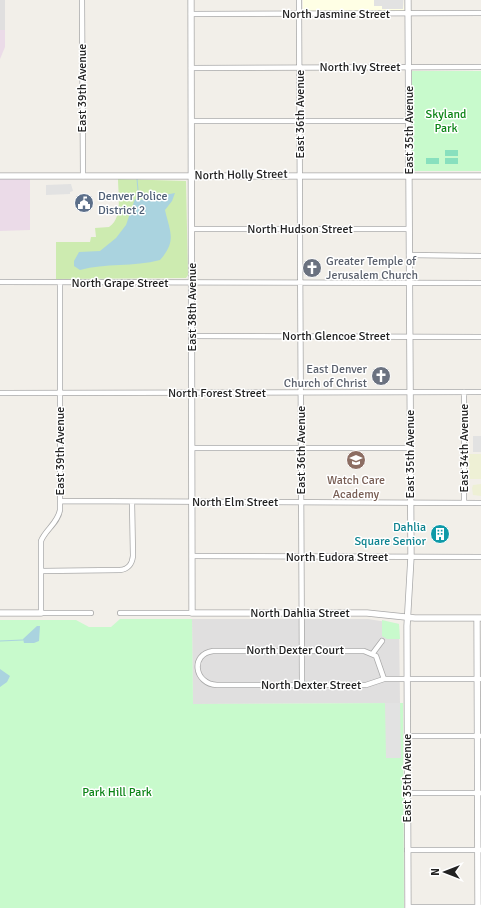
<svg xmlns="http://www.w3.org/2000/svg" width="481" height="908" font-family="Signika,sans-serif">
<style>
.residential{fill:#e0dfdf}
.industrial{fill:#ebdbe8}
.education{fill:#ffffe5}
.farmland{fill:#eef0d5}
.grass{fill:#cdebb0}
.park{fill:#c8facc}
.pitch{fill:#88e0be}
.parking{fill:#e2e2e2}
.water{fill:#aad3df}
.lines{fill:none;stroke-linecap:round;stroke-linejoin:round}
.stream{stroke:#aad3df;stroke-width:1}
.minor-casing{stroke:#a9a9a9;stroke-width:6}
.tertiary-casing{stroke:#a9a9a9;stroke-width:7}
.minor{stroke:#fff;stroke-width:4.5}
.tertiary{stroke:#fff;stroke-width:5.5}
.labels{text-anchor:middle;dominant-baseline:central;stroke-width:3;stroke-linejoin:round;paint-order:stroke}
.street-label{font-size:12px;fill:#222;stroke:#fff}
.park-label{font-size:12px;fill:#0c8416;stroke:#fff}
.service-label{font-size:12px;fill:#4e5e75;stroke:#fff;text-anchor:start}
.worship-label{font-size:12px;fill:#5b616d;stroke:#fff;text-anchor:start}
.education-label{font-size:12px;fill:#785e54;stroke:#fff}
.culture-label{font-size:12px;fill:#0d838f;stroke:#fff;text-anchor:end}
</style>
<rect width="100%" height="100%" fill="#f2efe9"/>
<path class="residential" d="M0,0H5V30H0Z
M192,619H368L399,624L400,703L193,704Z"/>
<path class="industrial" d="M0,30H5V47L0,59Z
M0,179H30V230L0,231Z"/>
<path class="education" d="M303,0H403L404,11H303Z"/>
<path class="farmland" d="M469,454H481V479H469Z
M481,484V496L473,495L472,488L473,485Z"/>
<path class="grass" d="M118,179L186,181L188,275L186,278L56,279V242H90L91,237H96L95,228L109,227C123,218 118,194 118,179Z"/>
<path class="park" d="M412,71H481V171H412Z
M120,619H192L193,704L403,703L404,908H0V620H76L89,627H111Z
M382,620L399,624L400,639H387L382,636Z"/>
<path class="pitch" d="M445,150H458V156H445Z
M426,158H439V164H426Z
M445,158H458V164H445Z"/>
<path class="parking" d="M374,0H403V9H382V6H374Z
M71,184L73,191L70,192V194L46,195V185Z
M473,436H481V452H473Z
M385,703H400L401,758H386Z"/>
<path class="water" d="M175,193L172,201L165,210C170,232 177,241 160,260C134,267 105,263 80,270L74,266V261L79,252L100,251L116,238L126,225L135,199L139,200Z
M37,626H40L39,641L34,643H24L23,639Z
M0,669L10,676L7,682L0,687Z"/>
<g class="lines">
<path class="stream" d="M137,179L139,201
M0,641L23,640"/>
<defs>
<path id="minor" d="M82,0L83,176
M299,0L302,684
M191,14L481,13
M191,68L481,67
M191,121H408
M192,229H409
M409,255L481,256
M0,282L481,283
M60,283V510C58,523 45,530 41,541V613H91
M192,336L481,337
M464,392V503
M0,393L481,392
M192,448H410
M60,501L481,503
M192,556L481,557
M41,571L120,570C129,569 132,564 133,556L132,502
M120,613H192
M373,653L382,641
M384,679L376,656L364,651H213C190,654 194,684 217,685H366L384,679H481
M407,736H481
M407,793H481
M407,850H481
M408,907H481"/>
<path id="tertiary" d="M191,0L192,613H367L415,618H481
M0,176H481
M0,613H41
M477,618L478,908
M408,908L407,626L411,557L408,0"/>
</defs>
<use href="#minor" class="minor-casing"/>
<use href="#tertiary" class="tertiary-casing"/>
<use href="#minor" class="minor"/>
<use href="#tertiary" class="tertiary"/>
</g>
<defs>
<symbol id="civic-disc" viewBox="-11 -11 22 22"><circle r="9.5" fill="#5c6f8a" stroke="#fff"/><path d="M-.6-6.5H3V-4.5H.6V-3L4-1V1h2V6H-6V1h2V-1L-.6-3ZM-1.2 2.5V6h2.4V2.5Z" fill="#fff"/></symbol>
<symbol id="church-disc" viewBox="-11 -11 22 22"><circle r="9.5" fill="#6b7280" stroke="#fff"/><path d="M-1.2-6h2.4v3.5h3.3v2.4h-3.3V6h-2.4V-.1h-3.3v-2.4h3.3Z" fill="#fff"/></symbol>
<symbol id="school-disc" viewBox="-11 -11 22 22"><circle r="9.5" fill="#8d6e63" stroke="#fff"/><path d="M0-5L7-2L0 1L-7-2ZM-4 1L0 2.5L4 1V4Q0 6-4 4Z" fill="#fff"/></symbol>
<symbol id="building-disc" viewBox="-11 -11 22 22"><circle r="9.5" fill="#0f9aa8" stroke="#fff"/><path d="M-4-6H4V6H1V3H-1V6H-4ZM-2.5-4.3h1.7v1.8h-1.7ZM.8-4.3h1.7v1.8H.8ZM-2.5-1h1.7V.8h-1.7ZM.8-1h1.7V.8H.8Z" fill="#fff"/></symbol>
</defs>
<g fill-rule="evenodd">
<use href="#civic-disc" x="73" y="192" width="22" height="22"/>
<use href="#church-disc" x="301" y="257" width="22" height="22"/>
<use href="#church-disc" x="370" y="365" width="22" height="22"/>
<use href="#school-disc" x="345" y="449" width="22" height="22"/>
<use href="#building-disc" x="429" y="523" width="22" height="22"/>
</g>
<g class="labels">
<g class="street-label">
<text x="336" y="14">North Jasmine Street</text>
<text x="360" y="67">North Ivy Street</text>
<text transform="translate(82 88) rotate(-90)">East 39th Avenue</text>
<text transform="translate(300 114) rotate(-90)">East 36th Avenue</text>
<text transform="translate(409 130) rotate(-90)">East 35th Avenue</text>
<text transform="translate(241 175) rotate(-1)">North Holly Street</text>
<text x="300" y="229">North Hudson Street</text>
<text x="120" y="283">North Grape Street</text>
<text transform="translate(192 307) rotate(-90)">East 38th Avenue</text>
<text x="336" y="336">North Glencoe Street</text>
<text x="217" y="393">North Forest Street</text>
<text transform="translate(464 448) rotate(-90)">East 34th Avenue</text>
<text transform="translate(301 450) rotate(-90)">East 36th Avenue</text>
<text transform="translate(60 451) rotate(-90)">East 39th Avenue</text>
<text transform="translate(410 454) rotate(-90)">East 35th Avenue</text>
<text x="235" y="502">North Elm Street</text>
<text x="337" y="557">North Eudora Street</text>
<text x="300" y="613">North Dahlia Street</text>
<text x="295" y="650">North Dexter Court</text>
<text x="311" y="685">North Dexter Street</text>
<text transform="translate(407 778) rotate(-90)">East 35th Avenue</text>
</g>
<g class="park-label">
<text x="446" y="114">Skyland<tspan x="446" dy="14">Park</tspan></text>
<text x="117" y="792">Park Hill Park</text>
</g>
<g class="service-label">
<text x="98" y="196">Denver Police<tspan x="98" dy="14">District 2</tspan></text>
</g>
<g class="worship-label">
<text x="326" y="261">Greater Temple of<tspan x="326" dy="14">Jerusalem Church</tspan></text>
<text x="367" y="369" text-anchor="end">East Denver<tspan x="367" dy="14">Church of Christ</tspan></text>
</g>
<g class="education-label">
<text x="356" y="480">Watch Care<tspan x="356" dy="14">Academy</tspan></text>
</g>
<g class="culture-label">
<text x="426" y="527">Dahlia<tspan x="426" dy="14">Square Senior</tspan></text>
</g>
</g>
<g transform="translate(445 872) rotate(270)" stroke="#ffffff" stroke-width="3" paint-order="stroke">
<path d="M0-3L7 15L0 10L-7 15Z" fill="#222222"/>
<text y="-6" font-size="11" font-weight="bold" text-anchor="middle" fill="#222222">N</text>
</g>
</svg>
